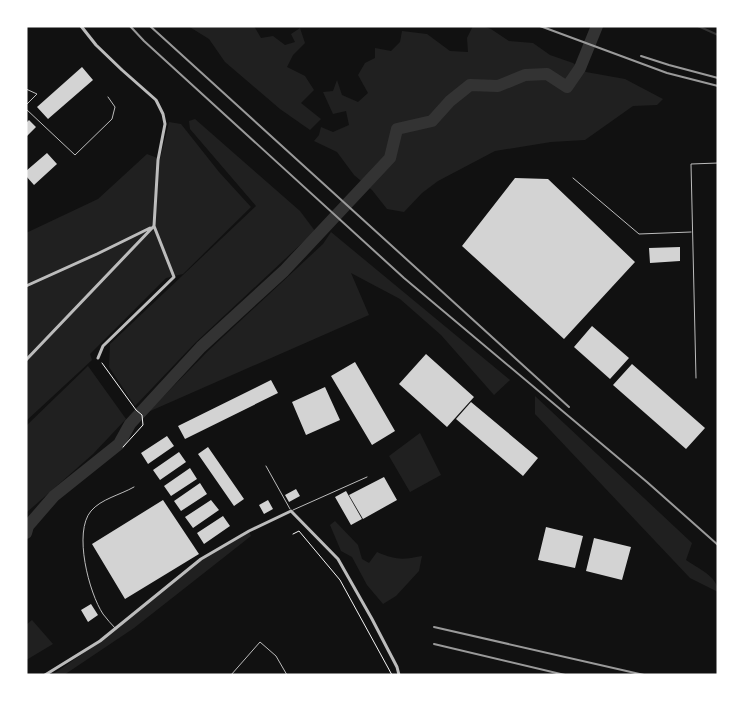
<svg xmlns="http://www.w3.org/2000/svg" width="744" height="701" font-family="'Nunito Sans',sans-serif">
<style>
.green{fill:#202020}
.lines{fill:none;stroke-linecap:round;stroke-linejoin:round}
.stream{stroke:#333;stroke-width:2}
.river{stroke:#333;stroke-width:12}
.building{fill:#d3d3d3}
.path{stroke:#f5f5f5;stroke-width:1}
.service{stroke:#bcbcbc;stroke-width:1}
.minor{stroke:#bcbcbc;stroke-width:3}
.rail{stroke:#9a9a9a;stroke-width:2}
</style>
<rect width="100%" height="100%" fill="#111"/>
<path class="green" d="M188,26H254L261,38L273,36L285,45L295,42L291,34L300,28L305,43L293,55L287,67L305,76L314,90L301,103L321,119L310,130L280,109L225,62L209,39Z
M473,26H483L491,29L509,41L533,43L550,55L573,63L586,72L625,79L663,99L657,105L633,106L585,140L551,142L495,151L438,181L422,193L404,212L387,209L372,190L354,175L337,152L314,141L319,135L321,127L333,132L349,125L346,111L333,114L323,92L333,91L337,80L342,95L358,102L368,93L358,75L365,63L375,58V48L391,51L400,42L402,31L427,34L450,51L468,52L467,38Z
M195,119L300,211L315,231L196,342L135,406L109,367L110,344L256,206L190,129L189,121Z
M169,122L181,124L219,172L251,207L183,274L166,278L90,354L92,360L26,421V233L98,199L147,154L160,159Z
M331,232L510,380L494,395L441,335L400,299L351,273L369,315L148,412L209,350L323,244Z
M88,366L126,419L93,454L26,513V426Z
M535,396L692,543L686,560C697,568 718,576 718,592L690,578L535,414Z
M420,433L441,475L410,492L389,456Z
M335,521L358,545L362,559L369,563L377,552C396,560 402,560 422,556L419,571L396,596L383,604L367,585L352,557L341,551L330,525Z
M249,531L251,536L134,628L64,675H52L95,645L201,559Z
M32,620L53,644L28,659H26V625Z"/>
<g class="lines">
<path class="stream" d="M698,26L718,35"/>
<path class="river" d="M26,533L28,526L54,496L119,444L130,424L201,347L284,271L390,158L397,129L432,121L450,101L470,85L498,86L525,75L547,74L567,87L580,68L597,26"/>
</g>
<path class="building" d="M82,67L93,80L48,119L37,107Z
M29,120L36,127L26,137V123Z
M47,153L57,164L34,185L26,176V171Z
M515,178L548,179L635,262L564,339L462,246Z
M680,247V261L650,263L649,248Z
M592,326L629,358L610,379L574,347Z
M426,354L474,397L447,427L399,384Z
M355,362L395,431L372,445L331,376Z
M632,364L705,428L686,449L613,385Z
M271,380L278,393L185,439L178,426Z
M325,387L340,420L306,435L292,402Z
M471,402L538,458L523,476L456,419Z
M167,436L174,446L148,464L141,453Z
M208,447L244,499L234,506L198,454Z
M179,452L186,462L160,480L153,470Z
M190,468L197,479L171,496L164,486Z
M384,477L397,500L363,519L349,495Z
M200,483L207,494L181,511L174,501Z
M296,489L300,496L289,502L285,495Z
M346,491L362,519L351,525L335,497Z
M163,500L199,554L125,599L92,544Z
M211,500L219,510L193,528L185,517Z
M268,500L273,509L264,514L259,505Z
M223,516L230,526L204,544L197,533Z
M546,527L583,536L575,568L538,560Z
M594,538L631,547L622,580L586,571Z
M91,604L98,615L88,622L81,610Z"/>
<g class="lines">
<path class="path" d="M102,363L136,410L142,415L143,425L123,447
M293,534L299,531L340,580L392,675"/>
<path class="service" d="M26,89L37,94L26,105
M26,109L75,155L112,119L115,107L108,97
M573,178L639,234L691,232
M696,378L691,164L718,163
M266,466L290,509
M293,510L367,477
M115,628C111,624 107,619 103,614C89,593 73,532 91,511C101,499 120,495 134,487
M231,675L260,642L276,656L287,675"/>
<path class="minor" d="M81,26L96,45L122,70L156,100L163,114L165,124L158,160L154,226L174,277L103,346L98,358
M26,286L97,254L150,228
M26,360L154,226
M45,675L100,641L201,559L249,531L291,511L338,559L372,619L397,667L399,675"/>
<path class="rail" d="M130,26L144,41L404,278L647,482L718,545
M150,26L569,407
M540,26L667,73L718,86
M641,56L669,65L718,78
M434,627L644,675
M434,644L565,675"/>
</g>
<rect width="744" height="701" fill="none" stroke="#ffffff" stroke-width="55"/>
</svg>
